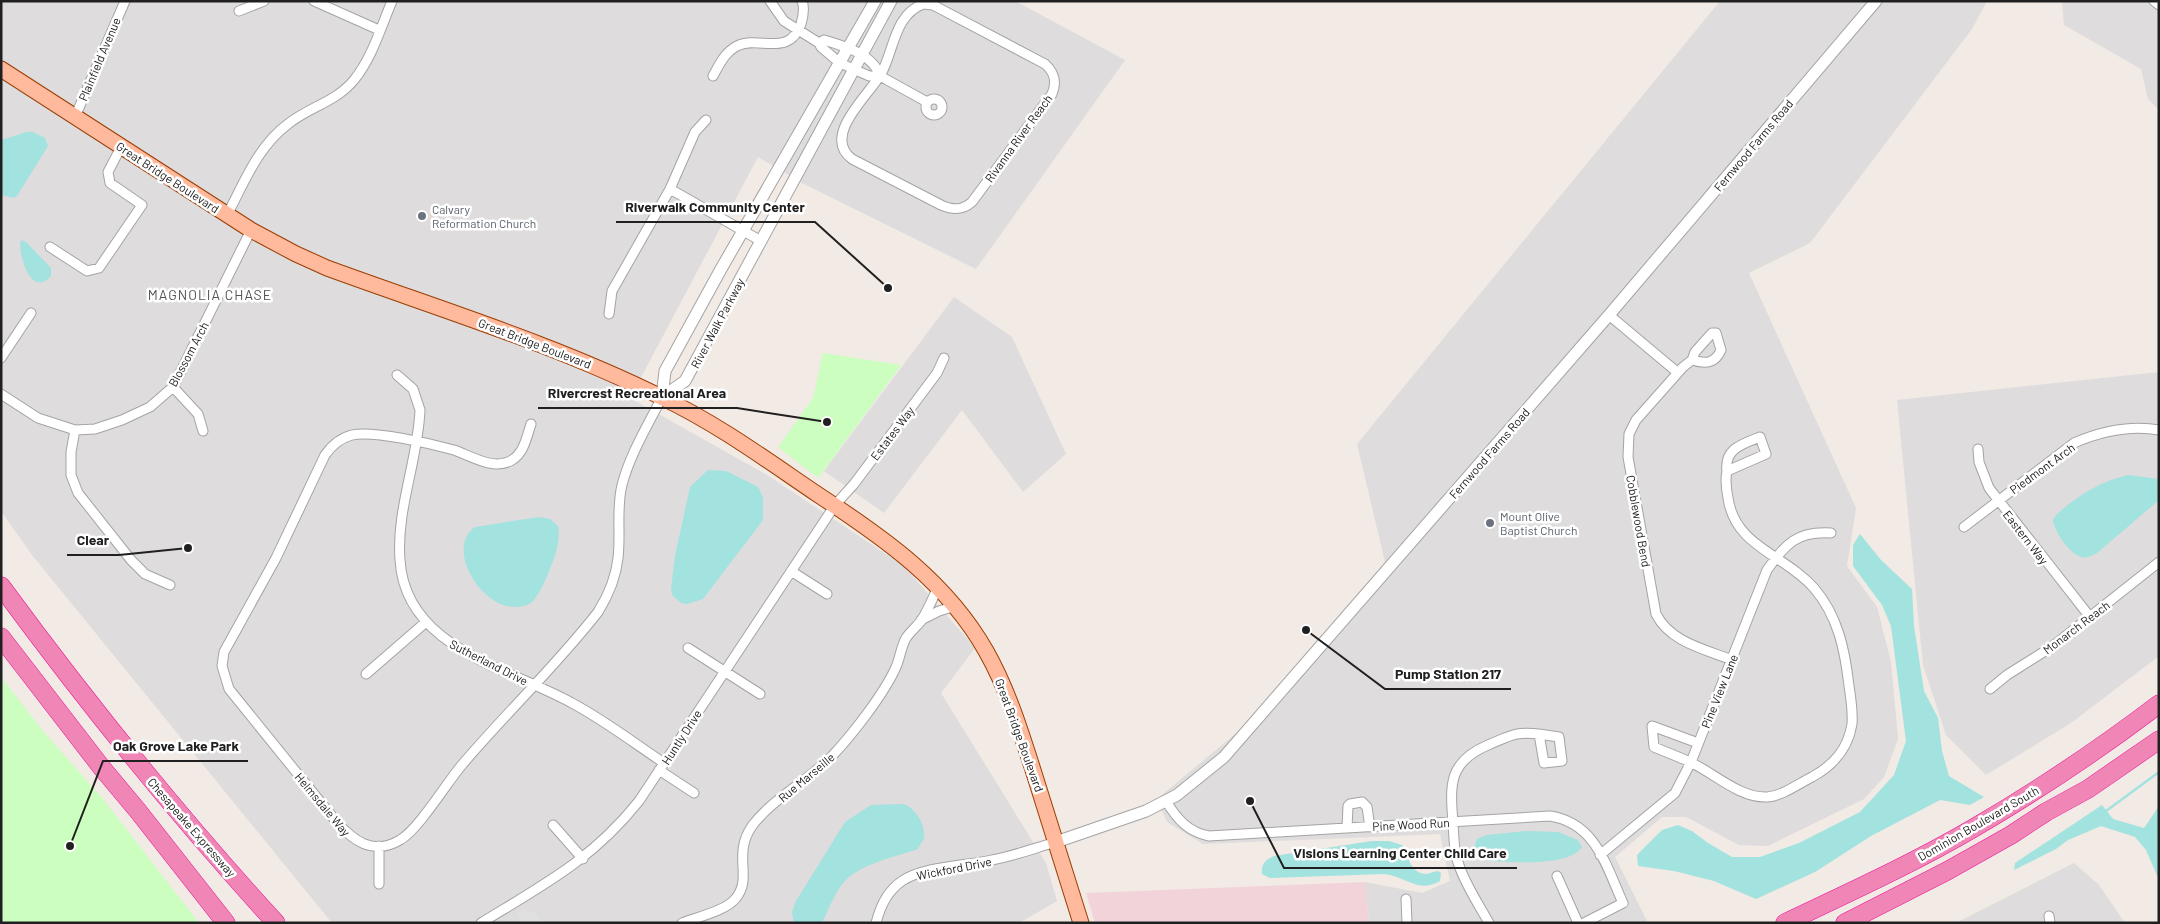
<svg xmlns="http://www.w3.org/2000/svg" width="2160" height="924" font-family="Barlow,sans-serif">
<style>
.residential{fill:#dedcdd}
.commercial{fill:#f3d3da}
.park{fill:#cbfebf}
.parking{fill:#e0e0e0}
.water{fill:#a2e2df}
.lines{fill:none;stroke-linecap:round;stroke-linejoin:round}
.stream{stroke:#a2e2df;stroke-width:2.5}
.minor-casing{stroke:#a4a4a4;stroke-width:11}
.tertiary-casing{stroke:#a4a4a4;stroke-width:13}
.primary-casing{stroke:#9b3d00;stroke-width:17}
.motorway-casing{stroke:#eb1699;stroke-width:19}
.minor{stroke:#fff;stroke-width:9}
.tertiary{stroke:#fff;stroke-width:11}
.primary{stroke:#ffb99c;stroke-width:15}
.motorway{stroke:#ef86b6;stroke-width:18}
.worship-dot{fill:#6b7280;stroke:#fff;stroke-width:2}
.labels{text-anchor:middle;dominant-baseline:central;stroke-width:5;stroke-linejoin:round;paint-order:stroke}
.street-label{font-size:12px;fill:#202020;stroke:#fff}
.worship-label{font-size:12px;fill:#5b616d;stroke:#fff;text-anchor:start}
.neighbourhood-label{font-size:14px;letter-spacing:1px;fill:#535353;stroke:#fff}
.leader{fill:none;stroke:#202020;stroke-width:2}
.callout-dot{fill:#202020;stroke:#fff;stroke-width:2}
.callout-label{font-size:14px;text-anchor:middle;font-weight:bold;fill:#202020;stroke:#fff;stroke-width:5;stroke-linejoin:round;paint-order:stroke}
</style>
<rect width="100%" height="100%" fill="#f1eae5"/>
<path class="residential" d="M1,1H1015L1125,60L976,269L802,183L758,157L630,398L767,475L904,566L975,648L941,693L1046,863L1057,901L1019,923H332L32,555L1,511Z
M1720,1H1987L1972,29L1810,243L1749,273L1856,508L1847,566L1877,607L1891,662L1898,739L1884,777L1864,799L1768,846L1739,845L1686,817H1662L1615,857L1648,923H1369L1365,882L1422,893L1450,881L1440,834L1203,844L1167,822L1157,799L1240,730L1385,562L1357,444Z
M2062,1H2159V110L2148,99L2141,69L2064,25Z
M954,297L1012,337L1066,454L1023,492L962,410L884,513L824,471Z
M2159,372V656L2071,723L1986,775L1946,735L1923,665L1897,400Z
M2074,863L2099,885L2125,923H1956Z"/>
<path class="commercial" d="M1365,882L1369,923H1095L1086,893Z"/>
<path class="park" d="M823,353L901,365L818,478L778,447L813,398Z
M1,677L43,731L103,799L199,923H1Z"/>
<path class="parking" d="M525,909L528,913L534,910L541,923H519L521,919L517,913Z"/>
<path class="water" d="M27,132H33L45,138L48,146L17,196L14,198L1,195V140Z
M21,240L26,242L51,268V276C30,300 17,250 21,240Z
M708,470L726,471L758,487L763,497V520L703,599L687,604L681,603L672,595L671,589L675,556L690,487Z
M2128,475L2159,479V500L2097,553C2092,555 2087,559 2082,557C2070,555 2054,531 2053,520L2056,515C2077,496 2099,482 2128,475Z
M539,517L550,519L558,526C561,544 554,558 548,574C544,583 539,594 533,601C530,604 527,605 523,606C485,616 443,549 475,527Z
M1860,534L1881,560L1912,589L1914,626L1924,691L1938,718L1942,751L1949,776L1984,797L1970,805L1940,800L1871,836L1815,872L1756,899L1714,881L1674,871L1638,866L1637,855L1662,830L1678,825L1692,831L1708,843L1732,857H1760L1799,843L1860,812L1894,775L1906,741L1891,626L1882,605L1853,566V545Z
M903,804C915,807 926,825 924,838C923,841 919,846 918,849C895,857 864,863 847,879C835,890 829,909 822,923H794L792,912L796,901L845,822L871,805Z
M2102,805L2113,819L2144,828L2159,806V880L2146,850L2135,837L2101,826L2068,840L2056,849L2014,870L2015,863Z
M1527,831L1558,832L1578,840L1582,847C1569,867 1511,862 1489,861C1476,858 1471,852 1477,839L1487,835Z
M1372,841H1389L1402,845C1409,855 1409,873 1426,874C1430,874 1434,871 1438,871L1441,873L1440,881C1417,894 1406,876 1384,874L1270,878L1262,874C1261,864 1265,860 1274,856Z"/>
<g class="lines">
<path class="stream" d="M2106,811L2159,772"/>
<defs>
<path id="minor" d="M314,1L379,30
M770,1L784,21L819,43
M2154,1L2159,5
M923,4L933,5L1045,64C1055,73 1057,82 1052,94L972,202C962,211 952,210 941,205L852,159C821,136 869,95 881,74C894,51 894,15 923,4Z
M239,11L264,1
M713,76C719,65 725,52 737,46C758,35 789,58 801,24C803,17 805,8 802,1
M880,76C873,54 844,46 824,40L819,43L821,47L840,63L869,76H880L927,102
M926 107a8 8 0 1 1 16 0a8 8 0 1 1-16 0Z
M75,117L125,1
M670,189L761,241
M227,215C244,183 258,146 288,124C309,107 336,102 354,80C372,58 381,27 392,1
M50,247L87,271L99,268L142,205L110,183L108,172L121,147
M609,314L612,291L670,189L695,132L706,120
M1609,315L1677,372
M1,358L31,313
M1692,360L1695,352L1712,333H1716L1721,350C1715,364 1705,364 1692,360L1683,367L1636,420L1629,434L1628,457L1656,614C1670,642 1704,649 1732,660
M397,375L413,389L420,410C418,460 396,510 400,560C405,648 509,668 572,703C604,720 634,743 664,763
M173,387L198,414L203,431
M1,394L38,418L75,430L95,429L122,420L150,407L173,387L251,230
M531,424C527,436 524,453 512,460C494,471 471,456 454,450C432,444 373,430 352,435C340,438 332,445 325,455L276,558L224,652L222,666L229,689L335,820C353,841 373,856 400,840C418,830 446,784 461,766C505,714 556,666 598,612C608,596 616,577 618,558C621,533 616,509 622,485C630,454 648,425 662,397
M75,430L71,452V475L78,493L131,560L145,574L170,585
M1978,449L1979,462L1989,488L2090,617
M1964,527L2074,443C2102,431 2129,425 2159,430
M791,571L827,594
M921,620L939,611L956,606
M688,648L760,694
M366,674L426,622
M1990,689L2007,675L2053,646L2159,562
M1698,743L1652,726L1654,747C1666,752 1679,757 1690,762C1714,773 1739,798 1767,797C1782,796 1798,784 1812,777C1834,765 1848,749 1852,724C1853,711 1851,699 1849,686C1845,650 1838,616 1814,588C1784,554 1735,547 1728,498C1726,488 1725,480 1727,471L1766,454L1760,437C1742,444 1724,449 1727,471
M659,770L694,793
M1166,801C1177,819 1188,832 1209,836L1550,816C1596,823 1606,866 1623,903L1584,923
M553,825L583,859
M1347,828L1348,806L1350,804L1362,802L1367,807L1370,827
M379,846V884
M1600,855L1675,793L1691,762L1767,570C1786,544 1796,531 1831,533
M1557,876L1578,923
M1406,899L1407,923
M2049,916L2050,923
M481,923C543,885 592,860 639,801L835,505L854,484L937,373L944,358
M682,923C697,917 726,911 736,898C753,877 732,855 752,826C773,798 807,782 832,756C852,735 884,694 896,667C900,658 901,647 906,638C910,632 916,627 921,621C928,610 933,598 938,587
M876,923C880,907 887,891 902,881C925,866 965,866 992,860C1014,856 1035,848 1056,842
M1489,923C1479,905 1467,887 1460,868C1454,854 1454,839 1453,823C1450,785 1448,762 1488,745C1510,736 1515,731 1539,734L1544,763L1562,761L1559,737L1539,734"/>
<path id="tertiary" d="M662,397L685,381L891,1
M662,397L665,371L721,269L875,1
M1056,842L1146,811L1177,795L1224,757L1609,315L1876,1"/>
<path id="primary" d="M1,69L251,230L296,254L327,268C439,309 554,344 661,397C718,424 768,461 820,496C884,538 947,582 986,651C1007,688 1020,729 1033,770C1049,821 1065,872 1081,923"/>
<path id="motorway" d="M1,586C87,703 178,816 276,923
M1,637L102,768L138,811L226,923
M1785,923C1848,893 1912,864 1972,829C2037,791 2100,749 2159,704
M1845,923L1947,871L2011,835L2046,812L2088,789L2159,740"/>
</defs>
<use href="#minor" class="minor-casing"/>
<use href="#tertiary" class="tertiary-casing"/>
<use href="#primary" class="primary-casing"/>
<use href="#motorway" class="motorway-casing"/>
<use href="#minor" class="minor"/>
<use href="#tertiary" class="tertiary"/>
<use href="#primary" class="primary"/>
<use href="#motorway" class="motorway"/>
</g>
<g class="worship-dot">
<circle cx="422" cy="216" r="5"/>
<circle cx="1490" cy="523" r="5"/>
</g>
<g class="labels">
<g class="street-label">
<text transform="translate(99 59) rotate(-67)">Plainfield Avenue</text>
<text transform="translate(1018 138) rotate(-54)">Rivanna River Reach</text>
<text transform="translate(1753 145) rotate(-50)">Fernwood Farms Road</text>
<text transform="translate(168 177) rotate(33)">Great Bridge Boulevard</text>
<text transform="translate(717 323) rotate(-62)">River Walk Parkway</text>
<text transform="translate(535 343) rotate(21)">Great Bridge Boulevard</text>
<text transform="translate(188 354) rotate(-62)">Blossom Arch</text>
<text transform="translate(892 433) rotate(-53)">Estates Way</text>
<text transform="translate(1489 453) rotate(-49)">Fernwood Farms Road</text>
<text transform="translate(2042 468) rotate(-36)">Piedmont Arch</text>
<text transform="translate(1639 521) rotate(80)">Cobblewood Bend</text>
<text transform="translate(2026 537) rotate(52)">Eastern Way</text>
<text transform="translate(2076 627) rotate(-37)">Monarch Reach</text>
<text transform="translate(489 662) rotate(27)">Sutherland Drive</text>
<text transform="translate(1719 691) rotate(-68)">Pine View Lane</text>
<text transform="translate(1020 735) rotate(70)">Great Bridge Boulevard</text>
<text transform="translate(681 737) rotate(-57)">Huntly Drive</text>
<text transform="translate(806 777) rotate(-40)">Rue Marseille</text>
<text transform="translate(323 804) rotate(50)">Helmsdale Way</text>
<text transform="translate(1978 823) rotate(-30)">Dominion Boulevard South</text>
<text transform="translate(1411 824) rotate(-3)">Pine Wood Run</text>
<text transform="translate(192 827) rotate(49)">Chesapeake Expressway</text>
<text transform="translate(954 868) rotate(-11)">Wickford Drive</text>
</g>
<g class="worship-label">
<text x="432" y="209">Calvary<tspan x="432" dy="14">Reformation Church</tspan></text>
<text x="1500" y="516">Mount Olive<tspan x="1500" dy="14">Baptist Church</tspan></text>
</g>
<g class="neighbourhood-label">
<text x="210" y="294">MAGNOLIA CHASE</text>
</g>
</g>
<path class="leader" d="M888 288L815 222H616M827 422L737 408H538M188 548L119 555H67M1306 630L1385 689H1511M70 846L103 761H248M1250 801L1284 868H1517"/>
<g class="callout-dot">
<circle cx="888" cy="288" r="5"/>
<circle cx="827" cy="422" r="5"/>
<circle cx="188" cy="548" r="5"/>
<circle cx="1306" cy="630" r="5"/>
<circle cx="70" cy="846" r="5"/>
<circle cx="1250" cy="801" r="5"/>
</g>
<g class="callout-label">
<text x="715" y="212">Riverwalk Community Center</text>
<text x="637" y="398">Rivercrest Recreational Area</text>
<text x="93" y="545">Clear</text>
<text x="1448" y="679">Pump Station 217</text>
<text x="176" y="751">Oak Grove Lake Park</text>
<text x="1400" y="858">Visions Learning Center Child Care</text>
</g>
<rect width="2160" height="924" fill="none" stroke="#202020" stroke-width="5"/>
</svg>
